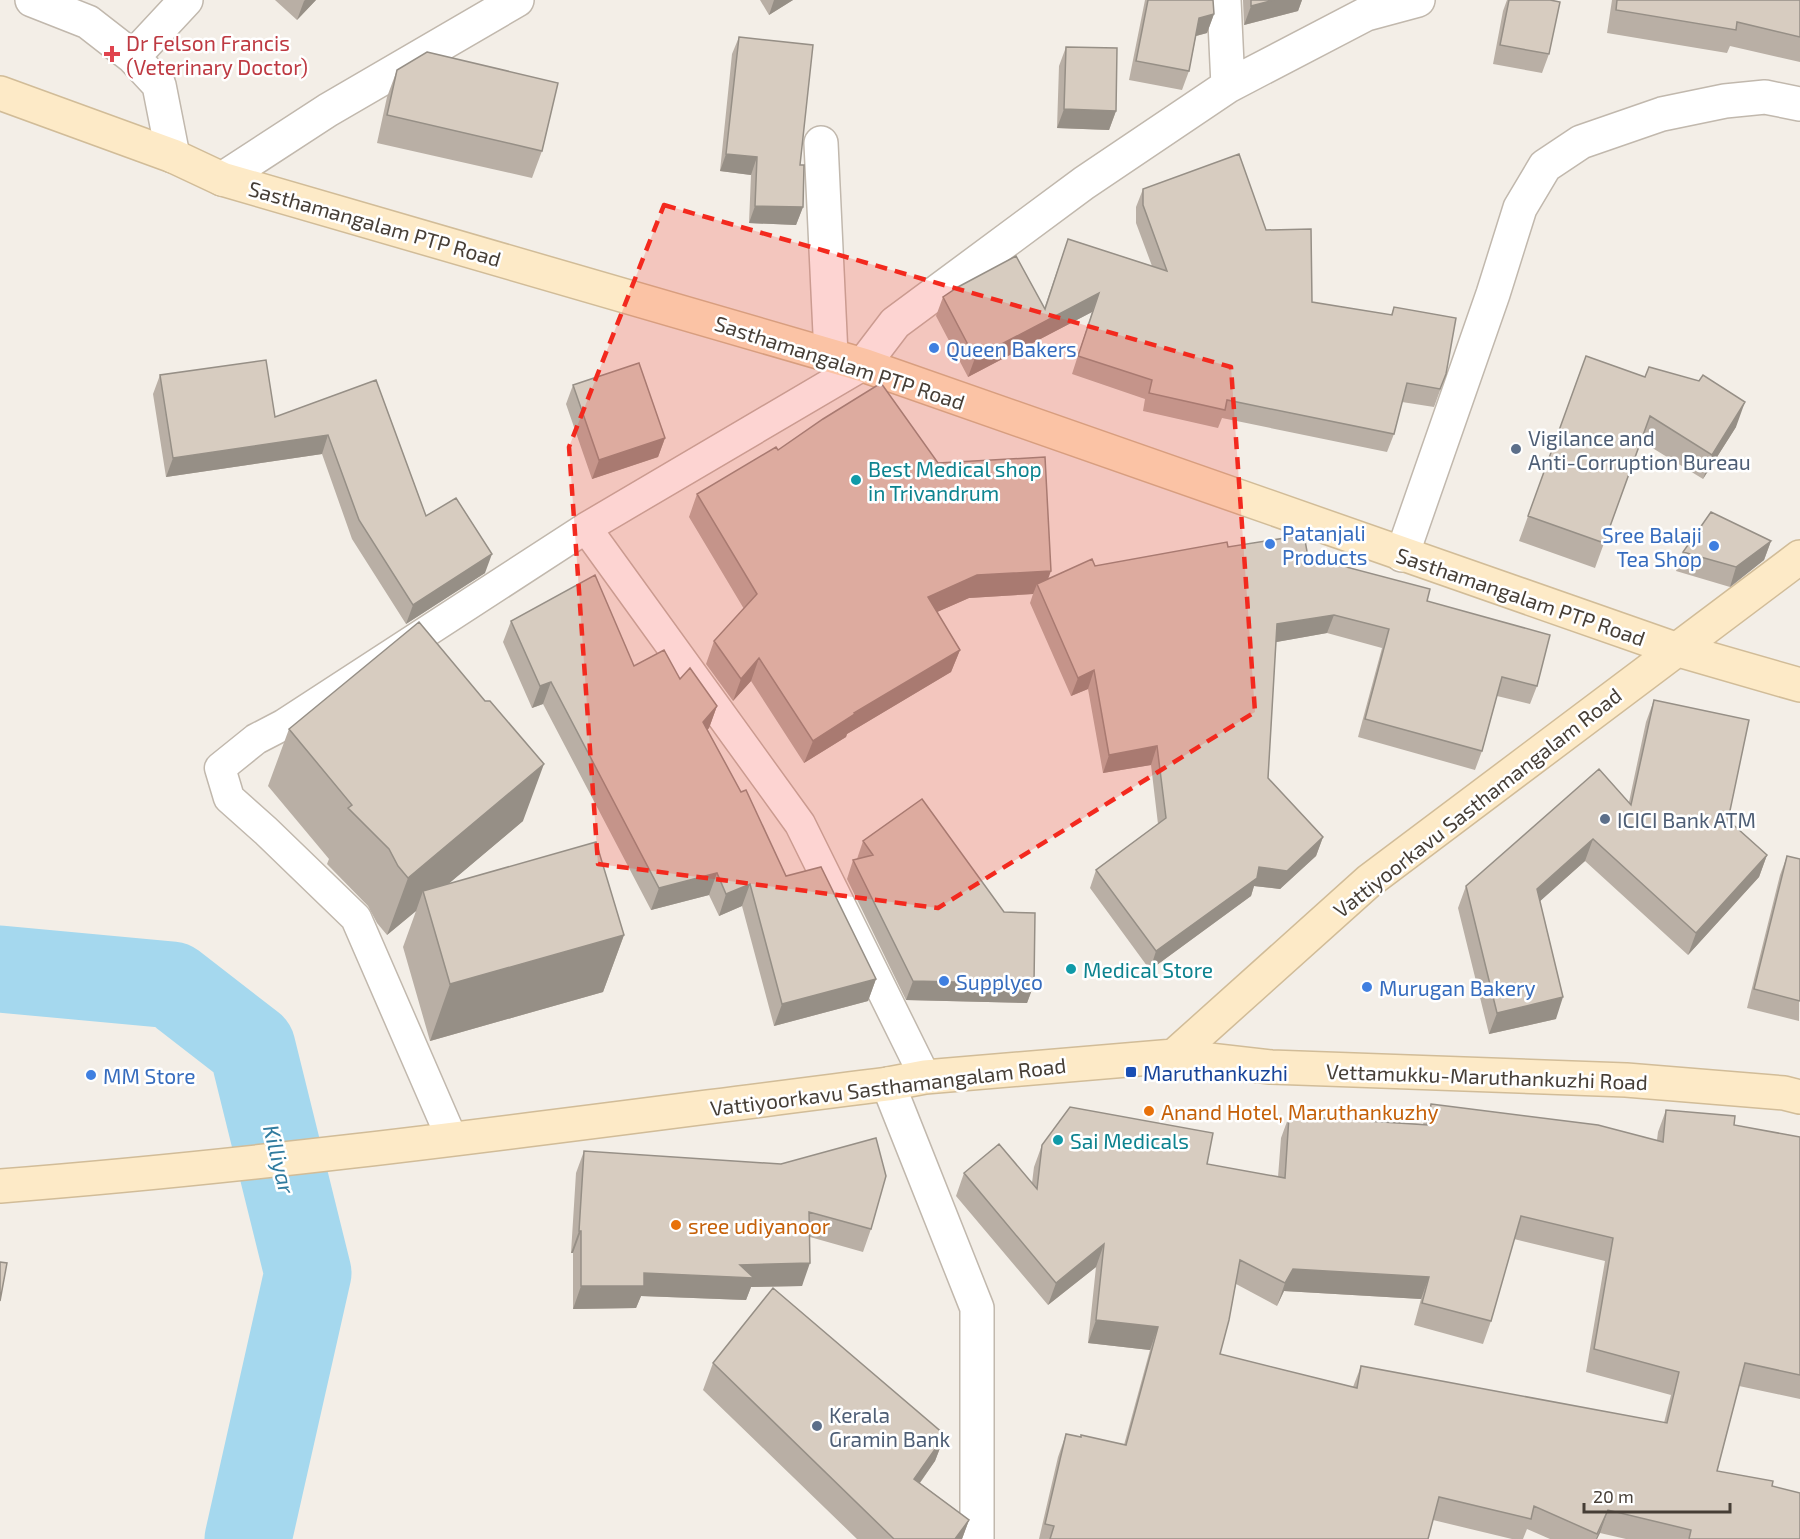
<svg xmlns="http://www.w3.org/2000/svg" width="1800" height="1539" font-family="'Exo 2',sans-serif">
<style>
.lines{fill:none;stroke-linecap:round;stroke-linejoin:round}
.river{stroke:#a5d8ee;stroke-width:87}
.lane-casing{stroke:#c1b8ad;stroke-width:33}
.street-casing{stroke:#c1b8ad;stroke-width:36}
.secondary-casing{stroke:#d1bc98;stroke-width:36}
.lane{stroke:#fff;stroke-width:30}
.street{stroke:#fff;stroke-width:33}
.secondary{stroke:#fdeac7;stroke-width:33}
.wall{fill:#b9afa5;fill-rule:evenodd}
.shaded-wall{fill:#968f86}
.building{fill:#d7ccc0;stroke:#968f86;stroke-width:1.5;fill-rule:evenodd}
.marked{fill:#f3291e;fill-opacity:0.2;stroke:#f3291e;stroke-width:4.5;stroke-dasharray:12 8;stroke-linejoin:round}
.health-dot{fill:#e0444e;stroke:#fff;stroke-width:2}
.shop-dot{fill:#3f7fe0;stroke:#fff;stroke-width:2}
.service-dot{fill:#5c6f8a;stroke:#fff;stroke-width:2}
.culture-dot{fill:#0f9aa8;stroke:#fff;stroke-width:2}
.transit-dot{fill:#1a4fb4;stroke:#fff;stroke-width:2}
.food-dot{fill:#e8710a;stroke:#fff;stroke-width:2}
.labels{text-anchor:middle;dominant-baseline:central;stroke-width:5;stroke-linejoin:round;paint-order:stroke}
.health-label{font-size:21px;fill:#be3a42;stroke:#fff;text-anchor:start}
.street-label{font-size:21px;fill:#463e36;stroke:#fff}
.shop-label{font-size:21px;fill:#366cbe;stroke:#fff;text-anchor:start}
.service-label{font-size:21px;fill:#4e5e75;stroke:#fff;text-anchor:start}
.culture-label{font-size:21px;fill:#0d838f;stroke:#fff;text-anchor:start}
.transit-label{font-size:21px;fill:#164399;stroke:#fff;text-anchor:start}
.food-label{font-size:21px;fill:#c56008;stroke:#fff;text-anchor:start}
.water-label{font-size:22px;font-style:italic;fill:#307b9e;stroke:#fff}
</style>
<rect width="100%" height="100%" fill="#f3eee7"/>
<g class="lines">
<path class="river" d="M0,969L172,985L252,1047L308,1273L248,1539"/>
<defs>
<path id="lane" d="M586,528L800,824L925,1077
M452,1139L356,918L266,831L229,798L220,768L256,739L283,725L586,528L863,365"/>
<path id="street" d="M32,0L88,22L133,57L159,85L173,156
M1224,0L1228,86
M133,57L186,0
M821,143L831,355
M222,179L328,110L517,0
M863,365L895,323L1084,183L1228,86L1366,14L1418,0
M1402,555L1493,294L1520,208L1545,166L1581,142L1662,114L1725,101L1765,97L1800,104
M888,1084L977,1308V1539"/>
<path id="secondary" d="M0,93L173,156L222,179L863,365L1675,649L1800,685
M1174,1056L1369,881L1800,557
M0,1186C297,1163 593,1121 888,1084L925,1077L1174,1056L1271,1067L1626,1080L1784,1093L1800,1097"/>
</defs>
<use href="#lane" class="lane-casing"/>
<use href="#street" class="street-casing"/>
<use href="#secondary" class="secondary-casing"/>
<use href="#lane" class="lane"/>
<use href="#street" class="street"/>
<use href="#secondary" class="secondary"/>
</g>
<path class="wall" d="M275,0H316L297,20Z
M760,0H793L769,15Z
M1145,0H1213L1214,14L1207,33L1196,36L1189,71L1182,90L1129,80Z
M1243,0H1302L1298,11L1244,25Z
M1507,0H1550L1549,54L1542,73L1493,64L1503,11Z
M1612,0H1800V62L1730,46L1727,53L1607,33Z
M739,37L800,165L803,207L796,225L749,223L751,175L720,171L732,54Z
M1066,47L1116,111L1109,130L1057,128L1059,66Z
M397,70L542,151L532,178L377,143L387,97Z
M1143,189L1266,230L1312,302L1391,315L1394,307L1446,374L1434,407L1402,402L1394,434L1387,452L1222,418L1218,428L1143,411L1145,399L1072,374L1092,312L968,377L936,316L943,297L1044,309L1068,239L1152,266L1136,223V207Z
M1586,356L1645,377L1649,367L1736,427L1703,479L1641,441L1595,568L1519,541Z
M160,375L275,417L376,380L426,516L485,573L406,624L352,539L322,454L166,477L153,394Z
M573,385L665,438L658,457L592,479L566,404Z
M778,450L938,463L1048,579L1095,566L1228,547L1308,557L1427,601L1537,686L1530,704L1497,696L1482,751L1475,770L1358,737L1382,648L1327,633L1276,642L1268,778L1323,837L1316,856L1280,889L1254,886L1251,896L1150,970L1090,888L1096,870L1158,824L1151,765L1103,773L1088,689L1071,696L1030,603L1033,594L969,598L937,612L960,650L951,672L847,734L846,737L804,763L751,681L733,701L706,664L714,641L744,609L689,517L697,494Z
M1771,541L1764,560L1730,587L1676,571L1683,552Z
M511,621L634,666L680,679L717,706L709,728L707,730L786,876L876,979L868,1001L774,1026L742,906L719,916L709,895L651,910L543,704L532,708L503,642Z
M1654,700L1728,820L1767,855L1759,877L1688,955L1585,861L1540,901L1556,1019L1489,1034L1458,908L1466,886L1629,802L1646,722Z
M289,729L523,821L448,884L624,935L603,992L430,1041L403,947L416,911L387,935L377,923L368,906L327,864L329,859L268,786Z
M863,841L1034,984L1027,1003L906,1000L847,879L853,860L857,859Z
M1787,856L1800,859L1799,1021L1747,1008L1780,875Z
M1431,1104L1657,1140L1658,1132L1666,1110L1734,1125L1800,1137V1399L1739,1386L1717,1471L1772,1486L1800,1539H1626L1600,1533L1597,1539H1550L1527,1529L1523,1539H1512L1433,1520L1428,1539H1039L1058,1457L1066,1434L1124,1445L1150,1350L1088,1343L1096,1267L1048,1305L956,1196L964,1173L1032,1183L1034,1167L1042,1145L1207,1164L1278,1177L1281,1138L1289,1116L1423,1124ZM1514,1239L1605,1261L1586,1372L1671,1395L1664,1423L1361,1366L1353,1387L1220,1354L1236,1284L1277,1306L1284,1291L1421,1299L1414,1325L1483,1344L1491,1321Z
M584,1151L871,1229L863,1252L810,1237L802,1286L751,1287L746,1300L641,1296L636,1308L573,1309V1253H571L576,1173Z
M713,1363L945,1435L935,1461L920,1483L969,1520L962,1539H857L703,1390Z"/>
<path class="shaded-wall" d="M305,0H316L297,20L304,1Z
M774,0H793L769,15Z
M1274,0H1302L1298,11L1244,25L1251,6Z
M1214,14L1207,33L1192,37L1199,18Z
M1064,109L1116,111L1109,130L1057,128Z
M726,154L757,157L751,175L720,171Z
M755,206L803,207L796,225L749,223Z
M1099,293L1092,312L968,377L975,358Z
M1745,402L1736,427L1703,479L1712,455Z
M328,435L322,454L166,477L173,458Z
M665,438L658,457L592,479L599,460Z
M1771,541L1764,560L1730,587L1736,567Z
M492,554L485,573L406,624L413,605Z
M1051,571L1043,593L1037,584L1033,594L969,598L919,620L928,597L977,575Z
M1334,615L1327,633L1271,643L1277,624Z
M960,650L951,672L847,734L846,737L804,763L813,741L854,713Z
M759,658L751,681L733,701L741,679Z
M1094,670L1088,689L1071,696L1078,678Z
M551,682L543,704L532,708L540,686Z
M717,706L709,728L695,744L703,722Z
M1157,746L1151,765L1103,773L1109,755Z
M544,764L523,821L427,902L423,891L416,911L387,935L408,878Z
M1323,837L1316,856L1280,889L1254,886L1251,896L1150,970L1156,951L1259,867Z
M1593,839L1585,861L1529,911L1537,889Z
M1767,855L1759,877L1688,955L1696,933Z
M717,873L709,895L651,910L659,888Z
M750,884L742,906L719,916L726,894Z
M624,935L603,992L430,1041L450,984Z
M876,979L868,1001L774,1026L782,1004Z
M913,981L1034,984L1027,1003L906,1000Z
M1563,997L1556,1019L1489,1034L1497,1013Z
M579,1231H581L573,1253H571Z
M1104,1244L1096,1267L1048,1305L1056,1283Z
M810,1263L802,1286L751,1287L746,1300L641,1296L636,1308L573,1309L581,1286L644,1273L740,1265Z
M1293,1269L1429,1277L1421,1299L1284,1291L1277,1306L1285,1283Z
M1096,1320L1158,1327L1150,1350L1088,1343Z
M945,1435L935,1461L904,1505L914,1479Z
M1608,1510L1600,1533L1597,1539H1596Z
M969,1520L962,1539H955Z"/>
<path class="building" d="M1148,0H1213L1214,14L1199,18L1189,71L1136,61Z
M1251,0H1274L1251,6Z
M1509,0H1550L1560,2L1549,54L1500,45Z
M1617,0H1800V37L1737,22L1736,30L1616,10Z
M739,37L813,45L800,165H804L803,207L755,206L757,157L726,154Z
M1066,47L1117,48L1116,111L1064,109Z
M427,52L558,83L542,151L387,115L397,70Z
M1239,154L1266,230L1311,229L1312,302L1392,315L1394,307L1456,318L1446,374L1440,389L1407,383L1394,434L1227,400L1225,410L1149,393L1152,380L1078,356L1099,293L975,358L943,297L958,287L1016,256L1045,309L1068,239L1167,271L1143,205V189Z
M1586,356L1645,377L1649,367L1699,381L1703,375L1745,402L1712,455L1650,416L1604,543L1528,516Z
M266,360L275,417L376,380L426,516L456,498L492,554L413,605L359,520L328,435L173,458L160,375Z
M639,363L665,438L599,460L573,385Z
M881,383L938,463L1045,457L1051,571L977,575L928,597L960,650L854,713L855,714L813,741L759,658L741,679L714,641L757,594L697,494L776,447L778,450L823,419Z
M1711,512L1771,541L1736,567L1683,552Z
M1304,535L1308,557L1430,589L1427,601L1550,635L1537,686L1502,677L1482,751L1365,719L1389,629L1334,615L1277,624L1268,778L1323,837L1287,871L1259,867L1257,878L1156,951L1096,870L1166,818L1157,746L1109,755L1094,670L1078,678L1037,584L1092,559L1095,566L1227,542L1228,547Z
M595,575L634,666L664,650L680,679L690,668L717,706L703,722L741,792L746,790L786,876L821,867L876,979L782,1004L750,884L726,894L717,873L659,888L551,682L540,686L511,621Z
M419,622L485,701H490L544,764L408,878L398,866L389,849L348,808L352,805L289,729Z
M1654,700L1749,720L1728,820L1767,855L1696,933L1593,839L1537,889L1563,997L1497,1013L1466,886L1599,769L1631,805Z
M922,799L1004,912L1035,913L1034,984L913,981L853,860L873,855L863,841Z
M596,842L624,935L450,984L423,891Z
M1787,856L1800,859V1001L1754,989Z
M1431,1104L1598,1125L1663,1142L1666,1110L1735,1116L1734,1125L1800,1137V1375L1745,1363L1717,1471L1773,1481L1772,1486L1800,1493V1539H1689L1691,1530L1608,1510L1597,1534L1534,1506L1531,1519L1439,1497L1428,1539H1050L1054,1526L1045,1524L1066,1434L1081,1437V1435L1126,1445L1158,1327L1096,1320L1104,1244L1056,1283L964,1173L999,1144L1037,1189L1042,1145L1070,1107L1213,1133L1207,1164L1285,1178L1289,1116L1428,1125ZM1521,1216L1613,1238L1594,1349L1679,1372L1667,1423L1361,1366L1357,1388L1220,1354L1229,1320L1240,1260L1285,1283L1293,1269L1429,1277L1422,1303L1491,1321Z
M876,1138L886,1176L871,1229L809,1212L810,1263L740,1265L754,1278L644,1273V1286H581V1231H579L584,1151L781,1164Z
M0,1262L7,1263L0,1301Z
M773,1288L945,1435L914,1479L969,1520L955,1539H894L713,1363Z"/>
<path class="marked" d="M664,205L1231,367L1255,712L938,908L598,864L569,447Z"/>
<path class="health-dot" d="M109 45h6v6h6v6h-6v6h-6v-6h-6v-6h6z"/>
<g class="shop-dot">
<circle cx="934" cy="348" r="6"/>
<circle cx="1270" cy="544" r="6"/>
<circle cx="1714" cy="546" r="6"/>
<circle cx="944" cy="981" r="6"/>
<circle cx="1367" cy="987" r="6"/>
<circle cx="91" cy="1075" r="6"/>
</g>
<g class="service-dot">
<circle cx="1516" cy="449" r="6"/>
<circle cx="1605" cy="819" r="6"/>
<circle cx="817" cy="1426" r="6"/>
</g>
<g class="culture-dot">
<circle cx="856" cy="480" r="6"/>
<circle cx="1071" cy="969" r="6"/>
<circle cx="1058" cy="1140" r="6"/>
</g>
<rect class="transit-dot" x="1125" y="1066" width="12" height="12" rx="3"/>
<g class="food-dot">
<circle cx="1149" cy="1111" r="6"/>
<circle cx="676" cy="1225" r="6"/>
</g>
<g class="labels">
<g class="health-label">
<text x="126" y="42">Dr Felson Francis<tspan x="126" dy="24">(Veterinary Doctor)</tspan></text>
</g>
<g class="street-label">
<text transform="translate(375 223) rotate(16)">Sasthamangalam PTP Road</text>
<text transform="translate(840 362) rotate(18)">Sasthamangalam PTP Road</text>
<text transform="translate(1521 596) rotate(19)">Sasthamangalam PTP Road</text>
<text transform="translate(1477 802) rotate(-38)">Vattiyoorkavu Sasthamangalam Road</text>
<text transform="translate(1487 1076) rotate(2)">Vettamukku-Maruthankuzhi Road</text>
<text transform="translate(888 1086) rotate(-7)">Vattiyoorkavu Sasthamangalam Road</text>
</g>
<g class="shop-label">
<text x="946" y="348">Queen Bakers</text>
<text x="1282" y="532">Patanjali<tspan x="1282" dy="24">Products</tspan></text>
<text x="1702" y="534" text-anchor="end">Sree Balaji<tspan x="1702" dy="24">Tea Shop</tspan></text>
<text x="956" y="981">Supplyco</text>
<text x="1379" y="987">Murugan Bakery</text>
<text x="103" y="1075">MM Store</text>
</g>
<g class="service-label">
<text x="1528" y="437">Vigilance and<tspan x="1528" dy="24">Anti-Corruption Bureau</tspan></text>
<text x="1617" y="819">ICICI Bank ATM</text>
<text x="829" y="1414">Kerala<tspan x="829" dy="24">Gramin Bank</tspan></text>
</g>
<g class="culture-label">
<text x="868" y="468">Best Medical shop<tspan x="868" dy="24">in Trivandrum</tspan></text>
<text x="1083" y="969">Medical Store</text>
<text x="1070" y="1140">Sai Medicals</text>
</g>
<g class="transit-label">
<text x="1143" y="1072">Maruthankuzhi</text>
</g>
<g class="food-label">
<text x="1161" y="1111">Anand Hotel, Maruthankuzhy</text>
<text x="688" y="1225">sree udiyanoor</text>
</g>
<g class="water-label">
<text transform="translate(280 1159) rotate(76)">Killiyar</text>
</g>
</g>
<path d="M1584 1503v9h146v-9" fill="none" stroke="#463e36" stroke-width="3"/>
<text x="1593" y="1503" font-size="18" fill="#463e36" stroke="#ffffff" stroke-width="4.5" paint-order="stroke">20 m</text>
</svg>
